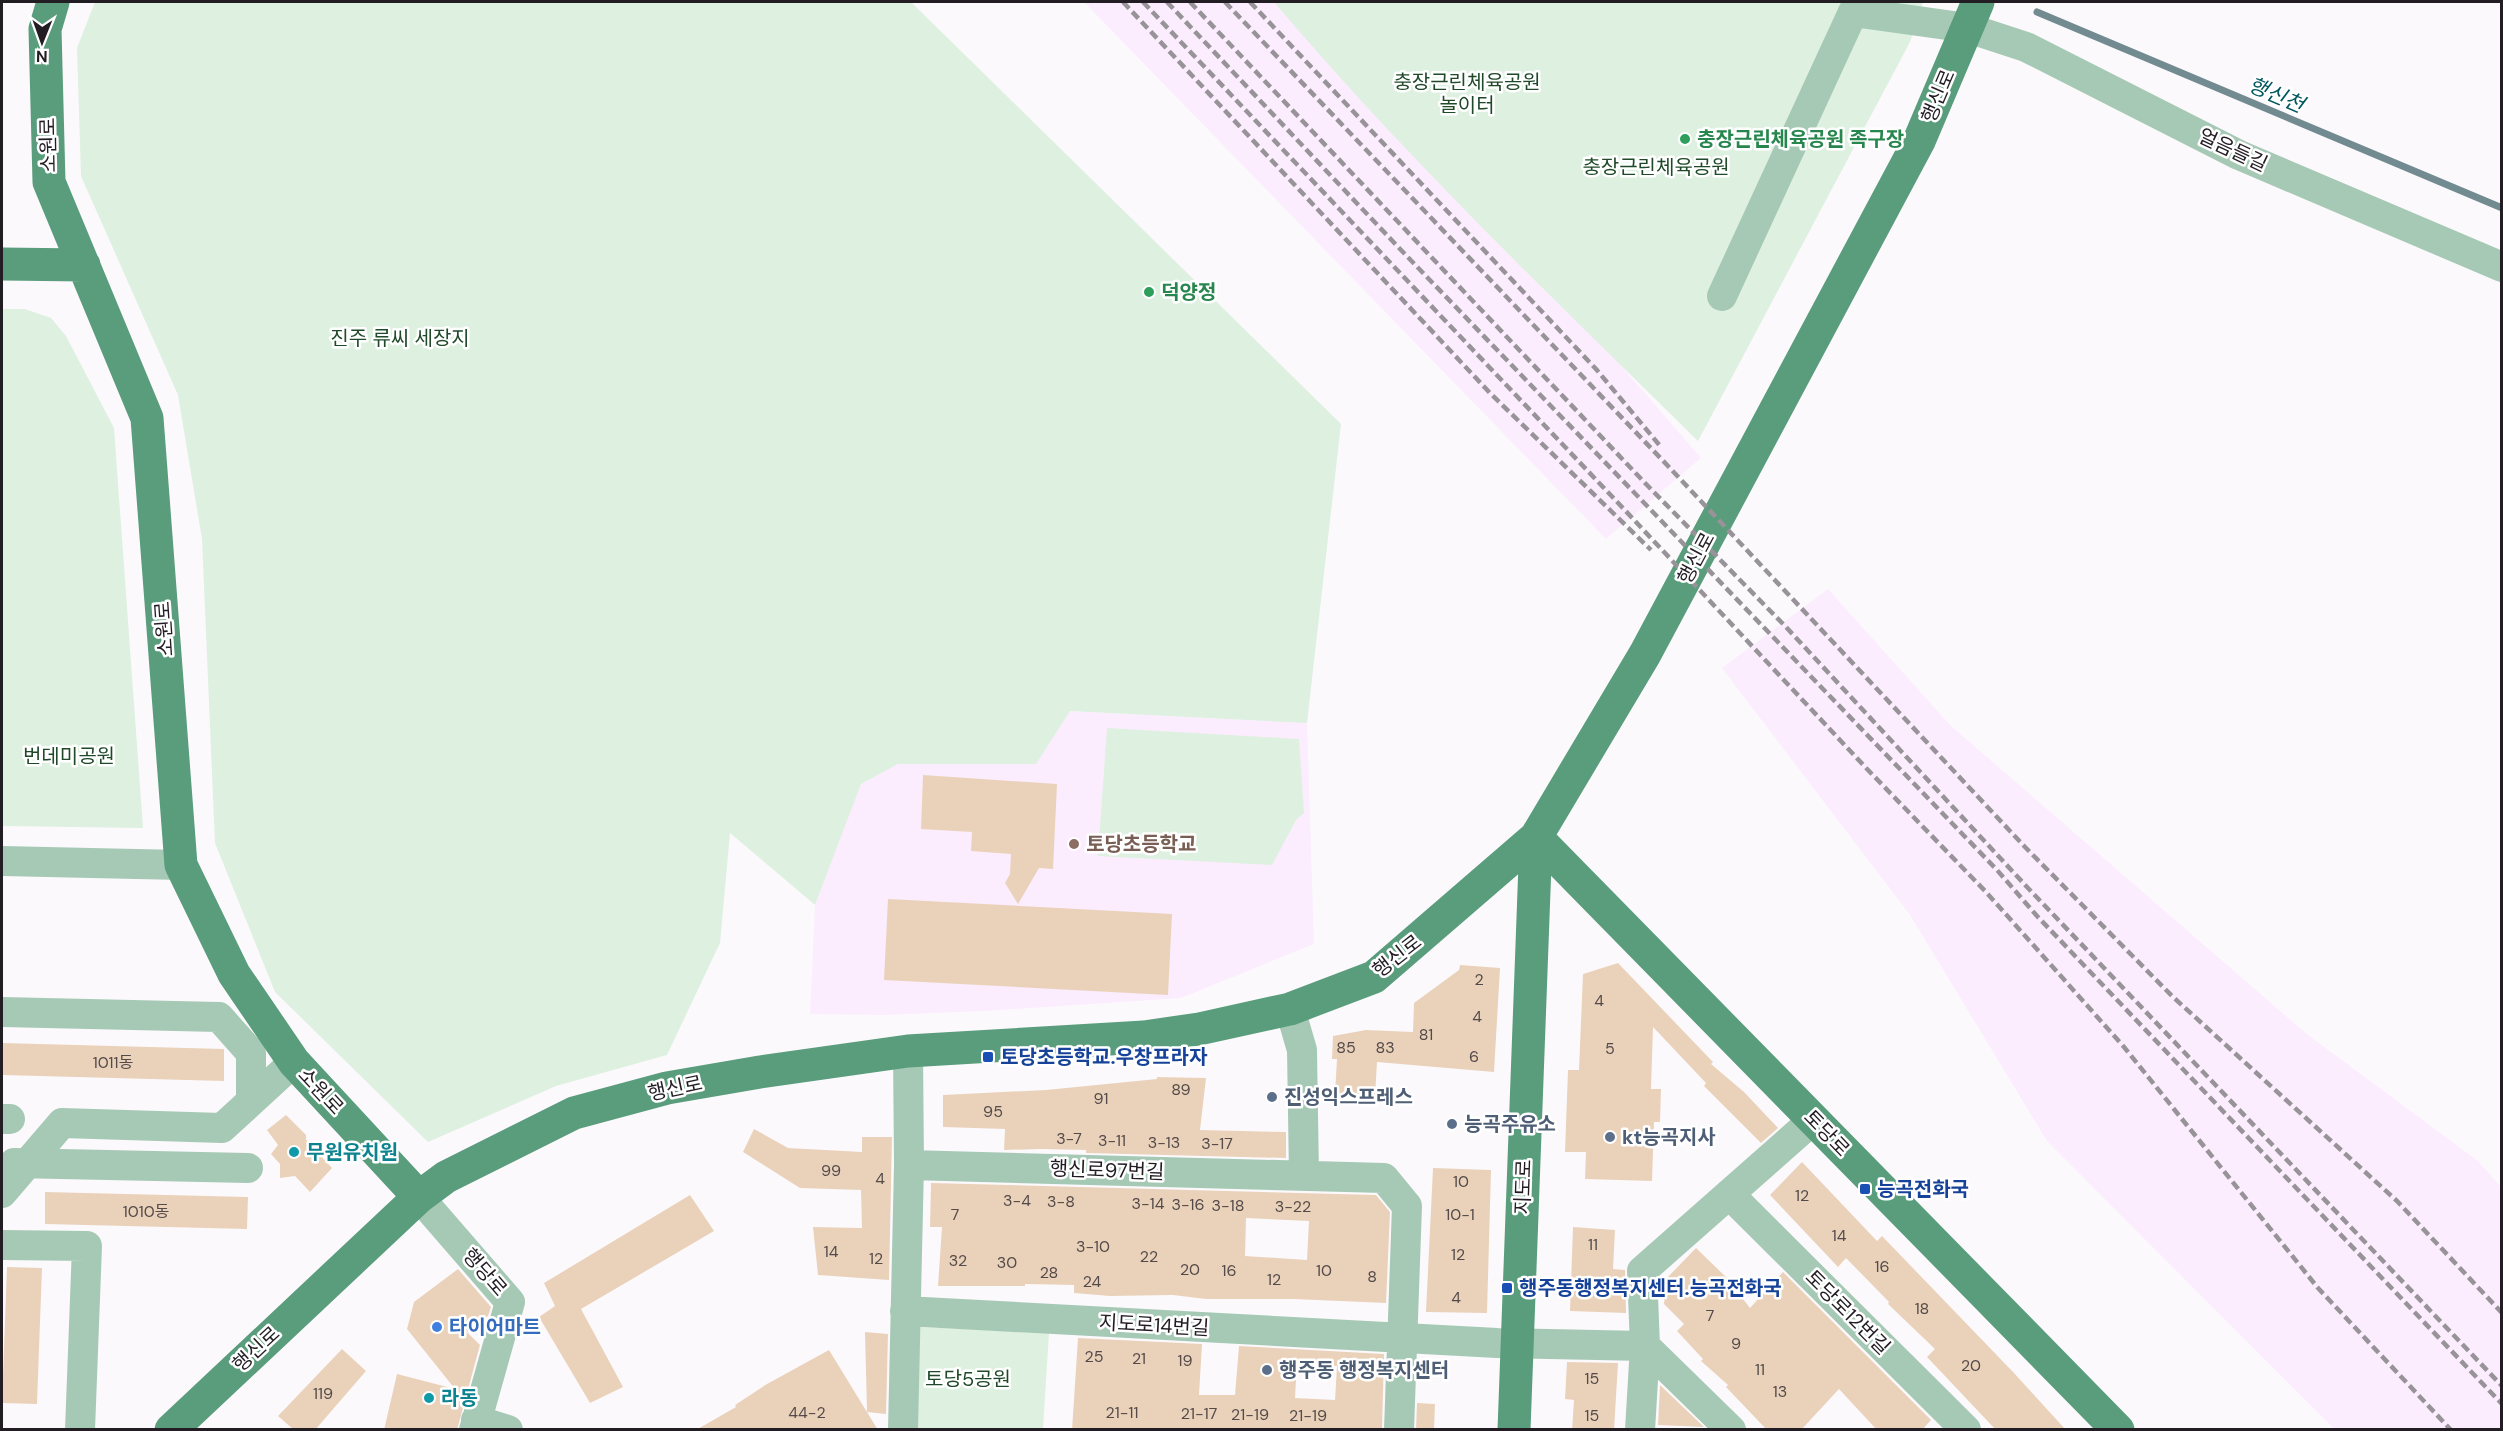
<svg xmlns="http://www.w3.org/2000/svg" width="2503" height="1431" font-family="'DM Sans','Noto Sans KR',sans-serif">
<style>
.built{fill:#fbedfd}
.green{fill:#def0e0}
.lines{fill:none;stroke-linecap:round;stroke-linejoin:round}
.stream{stroke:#728b90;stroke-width:7}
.building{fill:#ead2ba;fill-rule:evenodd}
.minor{stroke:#a6c9b5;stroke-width:30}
.major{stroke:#599d7c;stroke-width:33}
.rail{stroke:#979398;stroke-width:4.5;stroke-dasharray:9 4.5;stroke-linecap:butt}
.leisure-dot{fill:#2e9e5b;stroke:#fff;stroke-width:2}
.education-dot{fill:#8d6e63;stroke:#fff;stroke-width:2}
.transit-dot{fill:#1a4fb4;stroke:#fff;stroke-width:2}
.service-dot{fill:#5c6f8a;stroke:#fff;stroke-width:2}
.culture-dot{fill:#0f9aa8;stroke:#fff;stroke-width:2}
.shop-dot{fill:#3f7fe0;stroke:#fff;stroke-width:2}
.labels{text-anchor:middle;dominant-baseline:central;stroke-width:5;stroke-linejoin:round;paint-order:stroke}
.number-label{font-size:16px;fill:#544a49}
.park-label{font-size:20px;fill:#1f4928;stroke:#fff}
.street-label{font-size:20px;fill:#221c23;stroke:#fff}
.leisure-label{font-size:20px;font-weight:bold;fill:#27864d;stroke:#fff;text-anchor:start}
.education-label{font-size:20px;font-weight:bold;fill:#785e54;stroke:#fff;text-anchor:start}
.transit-label{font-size:20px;font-weight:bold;fill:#164399;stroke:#fff;text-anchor:start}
.service-label{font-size:20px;font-weight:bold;fill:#4e5e75;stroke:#fff;text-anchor:start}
.culture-label{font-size:20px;font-weight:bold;fill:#0d838f;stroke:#fff;text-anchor:start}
.shop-label{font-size:20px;font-weight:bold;fill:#366cbe;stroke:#fff;text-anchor:start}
.water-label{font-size:21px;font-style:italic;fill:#00575e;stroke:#fff}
</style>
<rect width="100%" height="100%" fill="#fcf9fd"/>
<path class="built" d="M1084,2H1287L1617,361L1701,458L1606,539Z
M1828,589L1951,726L2308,1035L2478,1161L2501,1187V1429H2334L2047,1141L1910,915L1722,668Z
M1070,711L1307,723L1314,944L1181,998L985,1011L881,1015L810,1014L815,905L861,783L898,764H1035Z"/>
<path class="green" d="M95,2H911L1341,424L1307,723L1070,711L1036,764H898L861,784L815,905L730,833L720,943L667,1055L556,1086L428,1142L275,992L215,843L202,539L178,395L81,176L77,48Z
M1274,2H1923L1910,42L1698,441C1553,298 1405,157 1274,2Z
M2,309H25L51,318L66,336L114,428L143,828L2,826Z
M1107,728L1299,739L1304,813L1296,820L1272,865L1098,856Z
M919,1327L1049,1333L1043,1429L914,1430Z"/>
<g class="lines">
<path class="stream" d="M2037,12L2502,208"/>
</g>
<path class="building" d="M923,775L1057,784L1053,869L1039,868L1018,904L1005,883L1010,874L1011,854L971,851L972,832L921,829Z
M888,899L1172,914L1168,995L884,980Z
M1618,963L1713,1062L1711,1064L1744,1092L1778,1128L1761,1143L1704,1086L1706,1083L1653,1027L1651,1089H1661L1660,1122H1654L1652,1181L1585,1179L1586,1152H1565L1568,1070H1579L1583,974Z
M1460,965L1500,968L1494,1072L1377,1062L1375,1096L1335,1093L1337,1059H1332L1333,1036L1366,1030L1413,1032L1414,1003L1459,970Z
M2,1043L224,1049V1081L2,1075Z
M1157,1077L1206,1078L1200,1130L1286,1132V1158L1086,1153V1150L1041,1149L1004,1150L1005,1129L943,1127V1095L1046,1090L1157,1079Z
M286,1115L306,1135V1140L315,1144V1150L332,1168L310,1192L295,1176L280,1178V1164L271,1154L278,1145L267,1130Z
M754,1129L788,1148L862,1152V1137H892L889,1280L818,1275L813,1227L862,1228L861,1190L800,1188L743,1152Z
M1802,1162L1877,1241L1882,1236L2014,1373L2066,1430H1996L1927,1357L1935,1349L1888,1304L1889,1302L1846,1258L1838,1267L1770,1195Z
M1433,1168L1491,1170L1487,1313L1426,1312Z
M931,1183L1376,1195L1390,1212L1386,1303L1294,1299H1206L1173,1295L1110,1296L1074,1293V1285L1025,1284V1286H938L942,1227H930ZM1246,1218L1309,1221L1307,1260L1245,1256Z
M45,1192L248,1197L247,1229L45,1224Z
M690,1195L714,1231L581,1309L623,1387L590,1403L539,1317L555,1306L544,1283Z
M1573,1227L1615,1230L1613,1269L1625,1270L1626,1313L1570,1311Z
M1696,1248L1727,1278L1750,1308L1783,1272L1931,1420L1922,1430H1877L1839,1389L1801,1430H1767L1726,1387L1728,1385L1701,1361L1703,1359L1677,1331L1684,1324L1664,1304L1666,1279Z
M7,1267L42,1268L37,1404L2,1403Z
M458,1269L491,1307L488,1316L467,1332L480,1345L457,1430H384L397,1374L455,1389L407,1329L414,1302Z
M865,1332L888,1334L886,1414L867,1412Z
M1078,1338L1202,1344L1199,1395H1235L1239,1346L1384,1354L1382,1430H1072ZM1297,1362L1337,1366L1335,1400L1295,1398Z
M342,1349L366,1371L315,1430H294L278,1416Z
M829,1350L878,1430H696L736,1407L735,1405L767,1384Z
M1567,1362L1618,1363L1614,1430H1572L1574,1400L1565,1399Z
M1660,1385L1704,1427L1658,1425Z
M1417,1403L1435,1404L1434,1430H1416Z"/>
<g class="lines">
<path class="minor" d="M1722,296L1853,12L1968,28L2026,47L2239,155L2502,267
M2,861L181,865
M1290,1009L1302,1050L1304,1176
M2,1012L219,1017L251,1053V1100
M2,1119H10
M14,1163L248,1168
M909,1165L1384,1178L1407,1206L1399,1430
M2,1193L62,1123L222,1128L294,1062
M1729,1194L1966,1430
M419,1197L510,1302L474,1430
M2,1245L87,1246L80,1430
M905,1311L1497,1343L1645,1346L1731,1430
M476,1420L508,1430
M903,1430L909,1165L908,1051
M1640,1430L1645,1346L1642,1271L1813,1120"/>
<path class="major" d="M53,2L45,29L49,182L147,418L181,865L234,974L294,1062L419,1197
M2,264L84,265
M1536,837L2118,1430
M171,1430L419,1197L446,1177L574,1113L667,1088L760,1072L908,1051L1144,1037L1199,1029L1290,1009L1374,977L1536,837L1645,654L1919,141L1978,2
M1514,1430L1536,837"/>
<path class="rail" d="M1123,2L1490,393L1651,550
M1143,2L1621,506L1868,770L1986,892L2124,1047L2318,1288L2451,1430
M1167,2L1401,250L1997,870L2037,916L2502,1404
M1190,2L1645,483L1786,627L2027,887L2502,1386
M1225,2L1668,466L2025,847L2172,996L2397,1201L2502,1313
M1250,2L1596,369L1661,447"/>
</g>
<g class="leisure-dot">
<circle cx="1685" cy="139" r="6"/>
<circle cx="1149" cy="292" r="6"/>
</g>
<circle class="education-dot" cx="1074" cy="844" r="6"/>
<g class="transit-dot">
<rect x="982" y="1051" width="12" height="12" rx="3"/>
<rect x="1859" y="1183" width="12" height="12" rx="3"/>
<rect x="1501" y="1282" width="12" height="12" rx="3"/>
</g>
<g class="service-dot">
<circle cx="1272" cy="1097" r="6"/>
<circle cx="1452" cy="1124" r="6"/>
<circle cx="1610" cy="1137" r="6"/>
<circle cx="1267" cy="1370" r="6"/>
</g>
<g class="culture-dot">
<circle cx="294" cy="1152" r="6"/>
<circle cx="429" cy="1398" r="6"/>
</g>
<circle class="shop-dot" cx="437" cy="1327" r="6"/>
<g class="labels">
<g class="number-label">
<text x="1479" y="979">2</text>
<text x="1599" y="1000">4</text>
<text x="1477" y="1016">4</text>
<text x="1426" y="1034">81</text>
<text x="1346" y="1047">85</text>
<text x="1385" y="1047">83</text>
<text x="1610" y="1048">5</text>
<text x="1474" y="1056">6</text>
<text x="113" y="1062">1011동</text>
<text x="1181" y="1089">89</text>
<text x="1101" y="1098">91</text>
<text x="993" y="1111">95</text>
<text x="1069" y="1138">3-7</text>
<text x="1112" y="1140">3-11</text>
<text x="1164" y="1142">3-13</text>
<text x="1217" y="1143">3-17</text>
<text x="831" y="1170">99</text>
<text x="880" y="1178">4</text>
<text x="1461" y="1181">10</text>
<text x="1802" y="1195">12</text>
<text x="1017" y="1200">3-4</text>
<text x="1061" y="1201">3-8</text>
<text x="1148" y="1203">3-14</text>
<text x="1188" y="1204">3-16</text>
<text x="1228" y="1205">3-18</text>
<text x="1293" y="1206">3-22</text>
<text x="146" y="1211">1010동</text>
<text x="955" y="1214">7</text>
<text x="1460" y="1214">10-1</text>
<text x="1839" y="1235">14</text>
<text x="1593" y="1244">11</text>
<text x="1093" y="1246">3-10</text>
<text x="831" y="1251">14</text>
<text x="1458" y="1254">12</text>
<text x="1149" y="1256">22</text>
<text x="876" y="1258">12</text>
<text x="958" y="1260">32</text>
<text x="1007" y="1262">30</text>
<text x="1882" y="1266">16</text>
<text x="1190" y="1269">20</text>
<text x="1229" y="1270">16</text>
<text x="1324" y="1270">10</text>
<text x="1049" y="1272">28</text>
<text x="1372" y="1276">8</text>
<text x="1274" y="1279">12</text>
<text x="1092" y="1281">24</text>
<text x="1456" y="1297">4</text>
<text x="1922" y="1308">18</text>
<text x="1710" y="1315">7</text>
<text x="1736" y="1343">9</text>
<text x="1094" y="1356">25</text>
<text x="1139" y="1358">21</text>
<text x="1185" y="1360">19</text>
<text x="1971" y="1365">20</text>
<text x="1760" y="1369">11</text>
<text x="1592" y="1378">15</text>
<text x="1780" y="1391">13</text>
<text x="323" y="1393">119</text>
<text x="807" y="1412">44-2</text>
<text x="1122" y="1412">21-11</text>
<text x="1199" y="1413">21-17</text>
<text x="1250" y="1414">21-19</text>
<text x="1308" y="1415">21-19</text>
<text x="1592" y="1415">15</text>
</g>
<g class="park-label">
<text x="1467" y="82">충장근린체육공원<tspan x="1467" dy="23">놀이터</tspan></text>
<text x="1656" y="167">충장근린체육공원</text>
<text x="400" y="338">진주 류씨 세장지</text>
<text x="69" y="756">번데미공원</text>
<text x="968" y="1379">토당5공원</text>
</g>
<g class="street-label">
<text transform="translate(1938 96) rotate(-67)">행신로</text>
<text transform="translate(48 145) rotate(-91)">소원로</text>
<text transform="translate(2233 150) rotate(25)">얼음들길</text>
<text transform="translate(1696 558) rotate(-62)">행신로</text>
<text transform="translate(164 629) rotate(-94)">소원로</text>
<text transform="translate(1397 956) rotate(-38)">행신로</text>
<text transform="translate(675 1088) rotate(-12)">행신로</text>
<text transform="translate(321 1091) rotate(47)">소원로</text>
<text transform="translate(1827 1133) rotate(46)">토당로</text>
<text transform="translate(1107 1170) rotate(2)">행신로97번길</text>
<text transform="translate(1523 1187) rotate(-88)">지도로</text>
<text transform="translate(485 1272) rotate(49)">행당로</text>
<text transform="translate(1848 1312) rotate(45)">토당로12번길</text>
<text transform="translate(1154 1325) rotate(3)">지도로14번길</text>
<text transform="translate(256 1349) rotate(-43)">행신로</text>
</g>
<g class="leisure-label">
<text x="1697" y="139">충장근린체육공원 족구장</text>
<text x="1161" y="292">덕양정</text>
</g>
<g class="education-label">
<text x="1086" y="844">토당초등학교</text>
</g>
<g class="transit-label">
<text x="1000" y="1057">토당초등학교.우창프라자</text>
<text x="1877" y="1189">능곡전화국</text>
<text x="1519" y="1288">행주동행정복지센터.능곡전화국</text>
</g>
<g class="service-label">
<text x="1284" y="1097">진성익스프레스</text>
<text x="1464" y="1124">능곡주유소</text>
<text x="1622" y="1137">kt능곡지사</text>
<text x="1279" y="1370">행주동 행정복지센터</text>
</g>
<g class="culture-label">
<text x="306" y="1152">무원유치원</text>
<text x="441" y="1398">라동</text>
</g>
<g class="shop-label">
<text x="449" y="1327">타이어마트</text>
</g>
<g class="water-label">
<text transform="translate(2276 95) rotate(23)">행신천</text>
</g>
</g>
<rect width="2503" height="1431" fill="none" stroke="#221c23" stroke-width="6"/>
<g transform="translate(42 42) rotate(181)" stroke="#ffffff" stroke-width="4.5" paint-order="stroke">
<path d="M0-4.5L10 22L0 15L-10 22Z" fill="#221c23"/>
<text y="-9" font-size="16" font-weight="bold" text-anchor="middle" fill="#221c23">N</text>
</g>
</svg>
